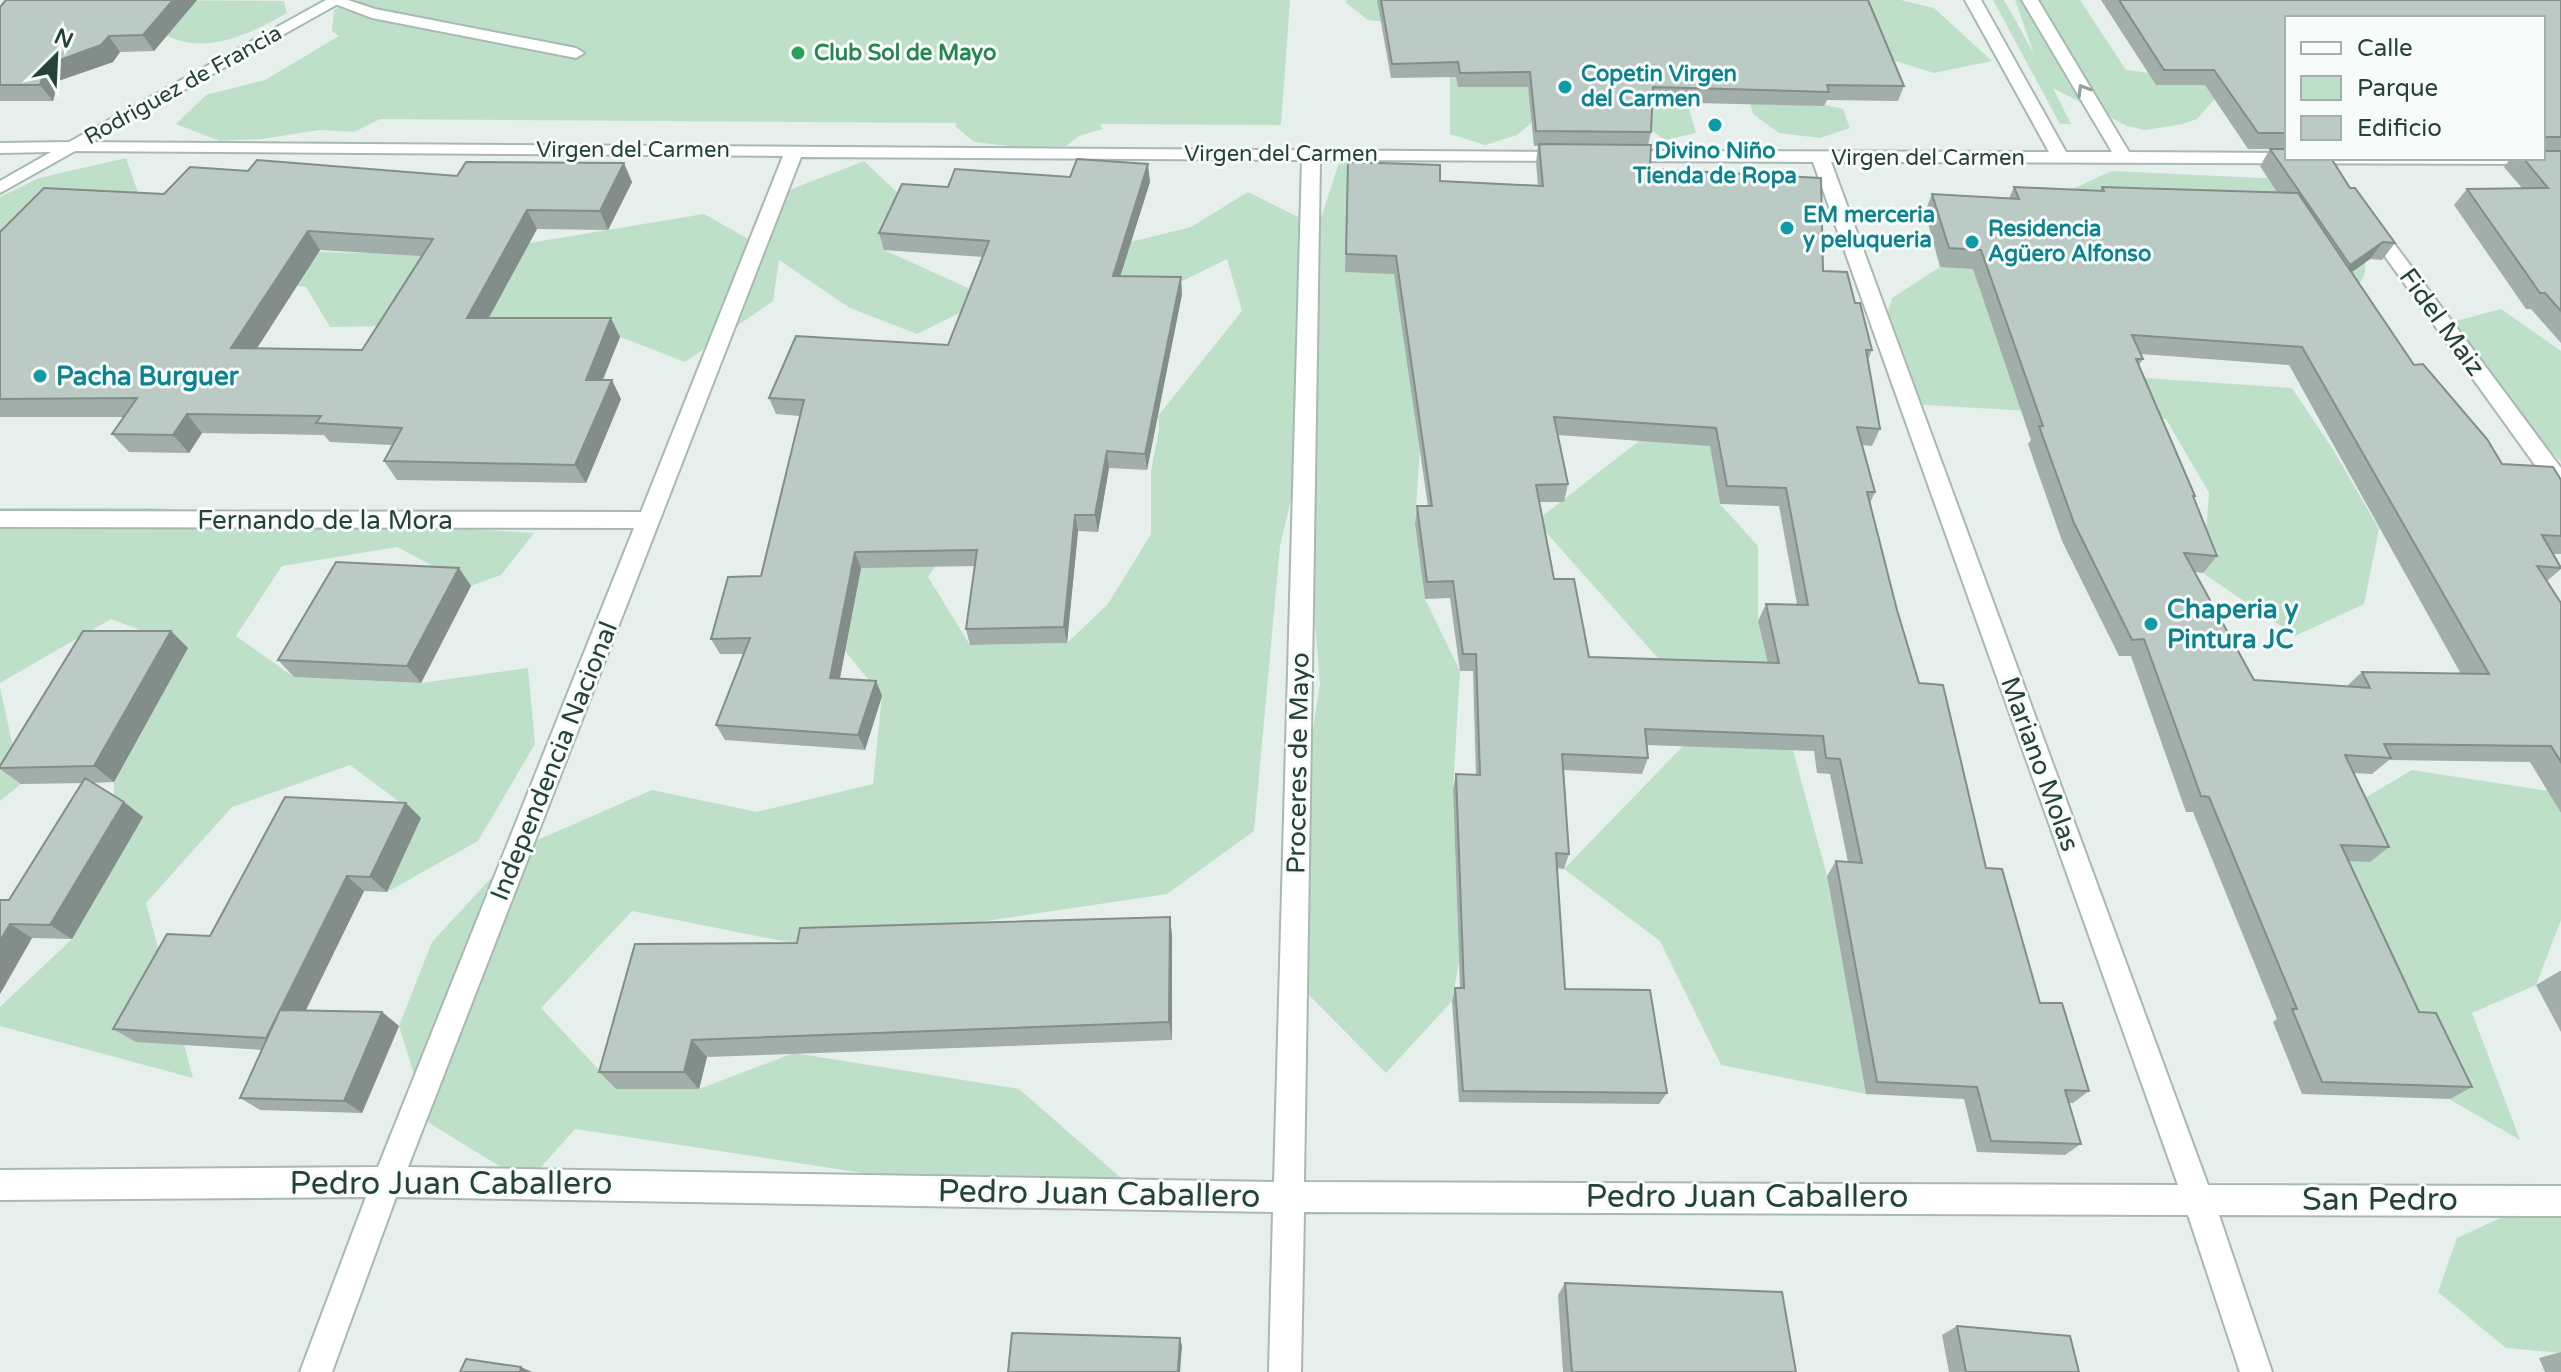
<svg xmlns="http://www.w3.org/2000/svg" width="2561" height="1372" font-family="'Varela Round',sans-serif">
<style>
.green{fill:#bfe0c8}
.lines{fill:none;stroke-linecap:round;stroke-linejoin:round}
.lane-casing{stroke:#a8b8b2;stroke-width:4}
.street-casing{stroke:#a8b8b2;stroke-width:4}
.secondary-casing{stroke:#a4bbb3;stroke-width:4}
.lane{fill:#fff;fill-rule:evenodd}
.street{fill:#fff;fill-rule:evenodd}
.secondary{fill:#fff;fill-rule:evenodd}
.wall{fill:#a1aea9;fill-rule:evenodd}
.shaded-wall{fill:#838d89}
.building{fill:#bbcac4;stroke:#838d89;stroke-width:2;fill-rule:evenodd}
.oneway{stroke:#92a09c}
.leisure-dot{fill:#2e9e5b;stroke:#f7fbf9;stroke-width:3}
.culture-dot{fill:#0f9aa8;stroke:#f7fbf9;stroke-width:3}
.labels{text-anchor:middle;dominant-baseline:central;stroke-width:6;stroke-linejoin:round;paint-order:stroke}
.far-leisure-label{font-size:22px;font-weight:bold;fill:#27864d;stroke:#f7fbf9;text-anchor:start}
.far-culture-label{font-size:22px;font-weight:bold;fill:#0d838f;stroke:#f7fbf9;text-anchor:start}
.far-street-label{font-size:22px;fill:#24423a;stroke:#f7fbf9}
.street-label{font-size:26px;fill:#24423a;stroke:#f7fbf9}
.culture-label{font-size:26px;font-weight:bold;fill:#0d838f;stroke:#f7fbf9;text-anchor:start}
.near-street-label{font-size:32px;fill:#24423a;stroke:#f7fbf9}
</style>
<rect width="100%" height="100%" fill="#e6efeb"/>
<path class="green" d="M127,0L284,1L287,13C252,33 204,57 164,34C151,26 139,11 127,0Z
M353,0H1290L1281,125L1100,124L1103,129L1079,136L1066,146L1019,147L974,142L955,126L957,123L380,119L354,132L319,130L262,139L220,141L176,124L206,95L265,80L339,36L332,31L334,10Z
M1347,0H1657L1696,133L1665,140L1640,122L1665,88L1536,119L1517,135L1485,145L1450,134V73L1438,28L1368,20L1345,2Z
M1704,0H1901L1934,8L1992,61L1934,73L1866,52L1774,93L1843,109L1850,128L1820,138L1779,133L1753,114L1724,15Z
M1993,0H2004L2034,54L2015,0H2080L2126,70L2187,78L2287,18L2197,119L2183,124L2145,130L2127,126L2053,88L2071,124H2060Z
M126,158L154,239L280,251L361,253L390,209L529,243L704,214L759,245L787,191L864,161L906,201L884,250L990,298L917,334L850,308L779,260L773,301L685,362L620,337H517L503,324L330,327L306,287L0,244V197L39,178Z
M1340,160L1413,179L1420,447L1415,524L1425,599L1460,671L1453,789L1459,961L1452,1001L1386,1073L1305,991L1289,882L1320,684L1301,457L1280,546L1254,831L1167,894L812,947L632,911L541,1008L617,1089H699L794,1053L1019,1089L1121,1178L988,1192L575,1129L527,1183L429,1123L399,1026L432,942L519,848L652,790L757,812L873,784L882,696L845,651L857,590L854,546L993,483L928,577L970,645L1067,643L1108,604L1151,534V471L1159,429L1158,416L1242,311L1227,259L1156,294L1027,260L1130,242L1191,227L1248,192L1312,224L1317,230Z
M2112,171L2325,181L2248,213L2147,187L2054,197Z
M2365,259V273L2344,315L2112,270L2131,377L2292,388L2334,451L2379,529L2364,604L2295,636L2203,573L2209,493L2166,419L1908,404L1879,345L1892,298L1940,267Z
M2501,309L2561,351V462L2433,327Z
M1667,429L1725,434L1712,459L1720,504L1758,546V621L1827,876L1866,1094L1721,1065L1660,941L1564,869L1683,746L1673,675L1536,521L1639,441Z
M0,508H153L534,533L501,575L471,586L397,547L282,566L236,636L294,677L421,683L528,668L535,744L478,841L387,892L421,818L350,765L232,807L146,903L193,1078L0,1026V1007L72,939L114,867V782L188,648L111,619L0,683Z
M0,687L21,784L0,801Z
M2412,770L2548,791L2561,813V920L2536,985L2472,1013L2520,1140L2449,1099L2326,821Z
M2561,1190V1353L2506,1348L2438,1292L2457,1238Z"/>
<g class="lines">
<defs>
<path id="lane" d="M348,0L375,9L576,48L584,53L576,58L372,18L327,1Z"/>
<path id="street" d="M1965,0H1981L2066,152H2112L2022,0H2038L2129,152L2287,153V158H2543V154H2561V164L1831,162L2208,1185L2561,1186V1216L2219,1215L2272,1372H2240L2188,1215L1304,1212L1301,1372H1269L1273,1212L396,1197L332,1372H300L366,1197L0,1200V1170L378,1167L634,528L0,527V511L641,512L783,156L65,151L62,147L65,143L71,142L1574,152L1577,156L1574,160L1568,161L1320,160L1304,1182L2178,1185L1813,162L1621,161L1612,156L1621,151L2049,152ZM801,157L1302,160L1274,1182L408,1167Z
M2372,220L2378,222L2561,468V492L2553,490L2366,230L2363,226Z"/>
<path id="secondary" d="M326,0H345L0,193V181L51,152L0,153V143L69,142Z"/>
</defs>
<use href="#lane" class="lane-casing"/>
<use href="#street" class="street-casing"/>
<use href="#secondary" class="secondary-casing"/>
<use href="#lane" class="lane"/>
<use href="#street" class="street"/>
<use href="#secondary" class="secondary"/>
</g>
<path class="wall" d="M197,0L154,51L120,52L113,62L58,81L53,101H0V7Z
M1377,0H1868L1904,86L1898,101L1827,100L1824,106L1652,102L1651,132L1648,145L1650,169L1823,271L1855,303L1872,350L1868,360L1880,429L1872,446L1862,445L1875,492L1870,503L1897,610L1919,683L1986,868L2040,1003L2089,1091L2073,1103H2068L2081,1144L2065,1155L1977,1152L1964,1099L1866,1094L1827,876L1836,861L1848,862L1830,774L1817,773L1814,751L1647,745L1648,758L1642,774L1564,770L1569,854L1564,869L1557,868L1565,989L1667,1093L1659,1104L1459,1102L1452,1001L1455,988H1460L1453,789L1456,774L1476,775L1473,671H1460L1450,598L1425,599L1415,524L1417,506H1428L1394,274L1345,272L1348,162L1440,181L1538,186L1536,162L1538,146H1534L1528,87H1458L1456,77L1391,78ZM1558,435L1710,446L1720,504L1779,506L1797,604H1766L1758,621L1768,663L1589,657L1554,579L1539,502H1564L1568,484Z
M2101,0H2561V343L2531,309H2526L2454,205L2467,189L2522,188L2504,167L2511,158H2543V18H2287V149H2248L2205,85H2156Z
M2270,149L2350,188L2395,243L2382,260L2370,259L2352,272L2414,365L2502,464L2561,480V554H2554L2561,566V569L2547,581L2561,603V813L2530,762L2389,760L2372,774L2353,773L2389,847L2370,862L2349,861L2419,1012L2472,1087L2450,1099L2302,1094L2273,1022L2277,1019L2193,812H2186L2131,656H2119L2062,541L2028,444L2031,440L1973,269L1940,267L1925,212L1932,194L2009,198L2014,187L2100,191L2102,187L2277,192L2260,166ZM2141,354L2289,365L2461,674L2362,672L2347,686L2254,680L2195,572L2203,573L2217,556L2193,498L2195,496L2139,365L2143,359Z
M248,171L632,182L608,230L537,229L489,318H611L620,337L603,380L621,399L586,483L397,480L384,461L393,445L330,442L324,435L202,433L189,453L129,452L112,434L124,417H0V232L164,194ZM320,250L421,256L362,350L257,348Z
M1070,177L1150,182L1120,276L1182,294L1147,470L1109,468L1098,532L1078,531L1067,643L970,645L966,629L975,566L861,568L840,678L876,681L882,696L865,750L725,740L716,725L743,654H720L711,639L761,576L800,416L776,414L769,398L948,345L983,257L884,250L879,233L948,187Z
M459,568L471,586L421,683L294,677L278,660Z
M171,631L188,648L114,782L92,783L124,802L143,817L72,939L32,938L0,994L9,900L83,783L21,784L0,769V766Z
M421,818L387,892L364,891L305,1011L382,1012L399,1026L362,1113L260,1110L240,1098L262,1050L136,1042L113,1029L210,936Z
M1170,917L1172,936V1040L707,1057L699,1089H616L599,1072L797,943Z
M2560,971H2561V1032L2536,985Z
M1565,1283L1796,1372H1563L1558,1295Z
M1957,1326L2079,1372H1949L1942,1335Z
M2561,1352V1372H2545L2539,1358Z"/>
<path class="shaded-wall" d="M173,0H197L154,51L143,35Z
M109,36L120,52L113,62L58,81L53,101L40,85L46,65Z
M624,163L632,182L608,230L600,211Z
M1148,164L1150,182L1115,293L1113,276Z
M527,210L537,229L478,337L467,318Z
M308,231L320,250L245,367L231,348Z
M2383,242L2370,259L2338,282L2350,265Z
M1181,277L1182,294L1147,470L1145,454Z
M611,318L620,337L595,398L586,380Z
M612,380L621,399L586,483L575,465Z
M187,414L202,433L189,453L173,435Z
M1107,451L1109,468L1098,532L1095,515Z
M1075,515L1078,531L1067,643L1064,627Z
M855,552L861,568L837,693L830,678Z
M459,568L471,586L421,683L407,666Z
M171,631L188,648L114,782L94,766Z
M876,681L882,696L865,750L858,735Z
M124,802L143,817L72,939L50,925Z
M406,803L421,818L387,892L370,877Z
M347,876L364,891L286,1051L266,1038Z
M1170,917L1172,936V1040L1169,1022Z
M10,924L32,938L0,994V941Z
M382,1012L399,1026L362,1113L344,1101Z
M692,1040L707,1057L699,1089L684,1072Z
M1180,1338L1182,1346L1180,1372H1178Z
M521,1367L532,1372H520Z"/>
<path class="building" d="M6,0H173L143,35L109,36L101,45L46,65L40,85H0V7Z
M1381,0H1868L1904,86L1827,85L1829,92L1653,87L1651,132L1536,131L1530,72L1460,73L1458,62L1392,64Z
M2119,0H2561V137H2543V18H2287V133H2258L2214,70H2164Z
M1539,144L1651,145L1650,169L1821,178L1823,271L1847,272L1855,303H1860L1872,350H1866L1880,429L1857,427L1875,492H1867L1897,610L1919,683L1943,685L1986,868L2002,869L2040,1003H2062L2089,1091L2065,1090L2081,1144L1991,1141L1977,1087L1877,1082L1836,861L1862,863L1840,759L1826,758L1823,736L1645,729L1648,758L1562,754L1569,854L1556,853L1565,989L1650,990L1667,1093L1463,1091L1455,988H1464L1456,774L1480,775L1476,654H1463L1453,581L1427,582L1417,506H1432L1396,256L1346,254L1348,162L1440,165V181L1543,186ZM1554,417L1716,428L1727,486L1786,488L1808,605L1766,604L1779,663L1589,657L1574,579H1554L1536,485L1568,484Z
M2270,149H2287V158H2331L2350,188H2355L2395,243L2383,242L2350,265Z
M2543,151H2561V311L2545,293H2540L2467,189L2548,188L2523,158H2543Z
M1077,159L1148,164L1113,276L1181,277L1145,454L1107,451L1095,515H1075L1064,627L966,629L977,550L855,552L830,678L876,681L858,735L716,725L750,638L711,639L728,577L761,576L804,400L769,398L796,336L948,345L989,241L879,233L902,184L948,187L955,169L1070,177Z
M257,160L457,176L466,162L624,163L600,211L527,210L467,318H611L586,380H612L575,465L384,461L402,428L316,423L321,416L187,414L173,435L112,434L137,398L0,399V232L44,188L164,194L190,167L248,171ZM308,231L433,239L362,350L231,348Z
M2014,187L2104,191L2102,187L2298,193L2414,365L2423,364L2487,439L2502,464L2553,467L2561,480V536L2542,535L2561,568L2537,566L2561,603V762L2551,746L2384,744L2391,758L2345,755L2389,847L2341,845L2419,1012L2436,1013L2472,1087L2322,1082L2292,1009H2297L2209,797L2201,796L2144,639L2132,640L2074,523L2039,426H2043L1981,250L1949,248L1932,194L2019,199ZM2132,335L2302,347L2489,674L2362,672L2370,688L2254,680L2184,553L2217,556L2193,496H2195L2136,359H2143Z
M336,562L459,568L407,666L278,660Z
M83,631H171L94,766L0,768V766Z
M85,778L124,802L50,925L10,924L0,941V900H9Z
M285,797L406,803L370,877L347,876L266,1038L113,1029L167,934L210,936Z
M1170,917L1169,1022L692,1040L684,1072H599L635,944L797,943L800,928Z
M280,1010L382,1012L344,1101L240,1098Z
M1565,1283L1782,1292L1796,1372H1572Z
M1957,1326L2070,1336L2079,1372H1966Z
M1012,1333L1180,1338L1178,1372H1008Z
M466,1359L521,1367L520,1372H460Z"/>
<defs><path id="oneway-chevron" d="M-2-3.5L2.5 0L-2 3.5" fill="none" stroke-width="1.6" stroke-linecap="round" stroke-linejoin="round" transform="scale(2)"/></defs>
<use class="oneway" href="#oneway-chevron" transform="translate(2083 90) rotate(-121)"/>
<circle class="leisure-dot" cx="798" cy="53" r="8"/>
<g class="culture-dot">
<circle cx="1565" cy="87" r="8"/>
<circle cx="1715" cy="125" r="8"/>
<circle cx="1787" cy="228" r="8"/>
<circle cx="1972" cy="242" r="8"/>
<circle cx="40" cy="376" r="8"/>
<circle cx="2151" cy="624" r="8"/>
</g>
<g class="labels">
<g class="far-leisure-label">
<text x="814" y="53">Club Sol de Mayo</text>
</g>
<g class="far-culture-label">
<text x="1581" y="74">Copetin Virgen<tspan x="1581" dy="25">del Carmen</tspan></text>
<text x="1715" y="151" text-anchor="middle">Divino Niño<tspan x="1715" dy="25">Tienda de Ropa</tspan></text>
<text x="1803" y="215">EM merceria<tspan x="1803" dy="25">y peluqueria</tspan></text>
<text x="1988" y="229">Residencia<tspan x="1988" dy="25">Agüero Alfonso</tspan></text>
</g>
<g class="far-street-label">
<text transform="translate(183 85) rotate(-29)">Rodriguez de Francia</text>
<text x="633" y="150">Virgen del Carmen</text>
<text x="1281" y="154">Virgen del Carmen</text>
<text x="1928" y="158">Virgen del Carmen</text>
</g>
<g class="street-label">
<text transform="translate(2442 322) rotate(54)">Fidel Maiz</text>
<text x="325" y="520">Fernando de la Mora</text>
<text transform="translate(554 761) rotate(-68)">Independencia Nacional</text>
<text transform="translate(1298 763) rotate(-89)">Proceres de Mayo</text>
<text transform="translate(2040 764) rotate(70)">Mariano Molas</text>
</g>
<g class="culture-label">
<text x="56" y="376">Pacha Burguer</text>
<text x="2167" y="609">Chaperia y<tspan x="2167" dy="30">Pintura JC</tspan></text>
</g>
<g class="near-street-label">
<text x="451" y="1184">Pedro Juan Caballero</text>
<text transform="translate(1099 1194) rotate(1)">Pedro Juan Caballero</text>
<text x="1747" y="1197">Pedro Juan Caballero</text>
<text x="2380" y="1200">San Pedro</text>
</g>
</g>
<rect x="2285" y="16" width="260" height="144" fill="#f7fbf9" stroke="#a3b1ad" stroke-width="2"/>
<rect x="2301" y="42" width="40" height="12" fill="#ffffff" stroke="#a3b1ad" stroke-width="2"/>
<text x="2357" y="56" font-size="24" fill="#24423a">Calle</text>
<rect x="2301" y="76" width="40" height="24" fill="#bfe0c8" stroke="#a3b1ad" stroke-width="2"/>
<text x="2357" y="96" font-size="24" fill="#24423a">Parque</text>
<rect x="2301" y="116" width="40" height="24" fill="#bbcac4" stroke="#a3b1ad" stroke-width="2"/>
<text x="2357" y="136" font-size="24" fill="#24423a">Edificio</text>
<g transform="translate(56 56) rotate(24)" stroke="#f7fbf9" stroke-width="6" paint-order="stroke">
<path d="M0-6L14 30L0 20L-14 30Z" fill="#24423a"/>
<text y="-12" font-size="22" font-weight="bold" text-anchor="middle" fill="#24423a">N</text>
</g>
</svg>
